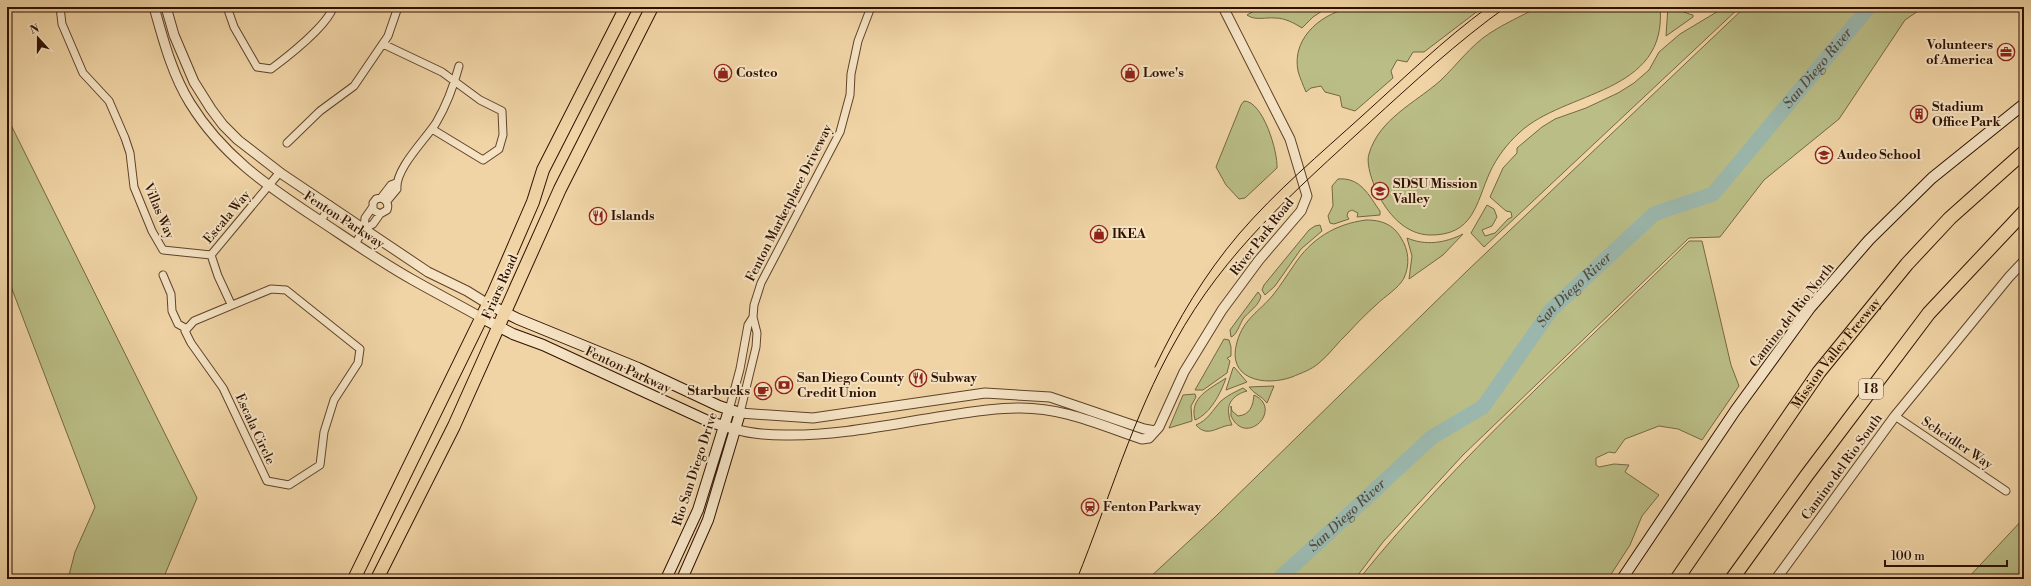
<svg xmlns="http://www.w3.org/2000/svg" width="2031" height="586" font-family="'Libre Bodoni',serif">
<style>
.green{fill:#babd86;stroke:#746743}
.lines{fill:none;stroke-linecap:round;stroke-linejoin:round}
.river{stroke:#9bb7ad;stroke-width:15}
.minor-casing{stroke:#5f4229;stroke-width:9}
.tertiary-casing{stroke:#5f4229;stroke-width:11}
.secondary-casing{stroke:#2f1100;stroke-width:12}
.trunk-casing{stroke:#2f1100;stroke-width:14}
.motorway-casing{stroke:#2f1100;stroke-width:15}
.minor{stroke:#f5e3c4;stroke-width:7}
.tertiary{stroke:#f5e3c4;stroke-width:9}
.secondary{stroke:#f5e3c4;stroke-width:10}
.trunk{stroke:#f0d4a5;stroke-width:12}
.motorway{stroke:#f0d4a5;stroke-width:13}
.tram{stroke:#2f1100;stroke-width:1}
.labels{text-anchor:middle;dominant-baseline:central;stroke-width:4;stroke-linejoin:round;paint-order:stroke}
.shield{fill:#f5e3c4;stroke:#6a503b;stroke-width:1}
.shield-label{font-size:12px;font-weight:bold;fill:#2f1100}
.poi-label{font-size:13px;font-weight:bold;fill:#2f1100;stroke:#f5e3c4;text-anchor:start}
.street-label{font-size:13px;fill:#2f1100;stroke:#f5e3c4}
.water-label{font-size:14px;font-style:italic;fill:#554b3d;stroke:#f5e3c4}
</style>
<rect width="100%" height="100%" fill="#f0d4a5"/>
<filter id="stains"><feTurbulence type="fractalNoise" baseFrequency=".005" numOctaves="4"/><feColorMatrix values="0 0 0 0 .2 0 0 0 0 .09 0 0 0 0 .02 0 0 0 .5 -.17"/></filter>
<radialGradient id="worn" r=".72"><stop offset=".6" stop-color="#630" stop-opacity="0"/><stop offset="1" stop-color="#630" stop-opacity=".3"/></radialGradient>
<path class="green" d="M1261,7H1328L1313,17L1302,28C1294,23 1285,18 1275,18C1266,17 1255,21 1247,15Z
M1355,7H1483L1424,52H1413L1407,62L1397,60L1391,71L1393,78L1355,111L1342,107L1340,96L1325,92L1321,86L1311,88L1306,92C1303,85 1300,78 1298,71C1291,36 1325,11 1355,7Z
M1538,7H1660C1668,95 1564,90 1519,133C1507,144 1497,157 1490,172C1476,203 1474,236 1429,235C1408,234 1393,219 1383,203C1376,192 1365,166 1369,154C1379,119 1415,103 1440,81C1457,65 1470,46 1490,33C1505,23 1522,16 1538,7Z
M1668,7C1676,7 1684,13 1693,15V17L1666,36Z
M1725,7H1740L1484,247L1471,233L1487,205L1494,209L1497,217L1492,226L1482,230L1485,236L1495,233L1508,219L1512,217L1511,212L1506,211L1490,197L1503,168L1517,153V148L1542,127L1555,119L1586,108L1618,93L1634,83L1649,70L1659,52L1680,34Z
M1745,7H1924L1905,20L1839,119L1764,180L1720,237L1689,238L1463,455L1383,542L1355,579H1148L1215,517L1468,270Z
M1244,101C1263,101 1278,152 1277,168L1245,198L1239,199L1226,185L1216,167L1241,105Z
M7,117L197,498L163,579H68L75,552L95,507L7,276Z
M1338,179C1361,177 1369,196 1380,211V215L1357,217L1358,213L1352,210L1348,212L1347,216L1349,219L1334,224L1330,223L1328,216L1333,206L1332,186Z
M1366,220C1381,220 1393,224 1401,238C1409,250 1410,265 1404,278C1398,289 1385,296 1376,305C1366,314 1357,323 1348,333C1337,343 1330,354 1319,363C1311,370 1301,373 1292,377C1264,387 1226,379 1237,342C1244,318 1259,312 1273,295C1281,285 1287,275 1294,265C1311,239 1335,224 1366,220Z
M1320,225L1322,231L1301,249L1275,286L1265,295L1262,290L1264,285L1309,230L1315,226Z
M1463,234L1443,255L1409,279L1412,256L1407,238C1426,246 1445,243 1463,234Z
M1689,241H1702L1731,365L1739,386L1702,440L1678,429L1659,426L1625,439L1615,453L1609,452L1596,458V465L1599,467L1614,464L1629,465L1625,472L1659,495L1642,516L1630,545L1608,579H1414L1395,577L1359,579C1458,456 1577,352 1689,241Z
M1258,292L1261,296C1259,306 1249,311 1243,319C1240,324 1236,336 1231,337L1230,330Z
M1224,339L1229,340L1231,347V356L1227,358L1230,361L1227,373L1203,390H1195Z
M1234,367L1247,382L1226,390L1233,368Z
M1226,378C1221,393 1210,414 1195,420C1189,397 1210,389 1226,378Z
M1274,386L1267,403C1262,396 1254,394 1249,387Z
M1243,388L1247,391C1235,394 1226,403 1229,415C1229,419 1231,422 1232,425C1219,425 1208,439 1196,425C1208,420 1212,411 1221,401C1228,395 1235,392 1243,388Z
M1195,394L1196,397L1191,406L1192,421L1169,428L1183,395Z
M1254,395C1284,409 1246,448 1231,416V406L1232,411L1238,416C1250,415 1253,406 1254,395Z
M2024,517V579H1967L2023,519Z"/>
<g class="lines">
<path class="river" id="s1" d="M1279,579L1432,437L1483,407L1551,310L1654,214L1713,194L1869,7"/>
<defs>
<path id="minor" d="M60,7L62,24L83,73L109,101L125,138L130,153L134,187L152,231L163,250L211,255
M227,7L234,27L257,67L271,69C287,57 328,25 333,7
M383,44L442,72L480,100L502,111L503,135L499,149L483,160L432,129
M287,143L320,111L354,86L388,36L398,7
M381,198C387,200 389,205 387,210L380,214L373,210V203L376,199L381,198L391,185L396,183
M387,201L397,189C395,169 425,140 436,123C446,106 454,85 459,66
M321,221L330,205
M364,229L373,224L380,214
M355,244L364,229L365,218L372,208
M163,275L171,294L172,311L178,324L187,329
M271,289L286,290L360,349L358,363L334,400L324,432L320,465L289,485L267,481L223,388L191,343L185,331L194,321Z
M231,304L218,276L211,255L280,172
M729,410L740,369L748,325L753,317
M740,413L756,347L757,333L753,317L754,305L761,283L840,132L850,95L851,74L858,41L871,7
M1895,416L2006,491"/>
<path id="tertiary" d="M154,7C163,39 172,74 190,103C222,155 266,185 316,218C348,239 379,261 413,280C436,293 459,305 482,318
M166,7L174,35L194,82L211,109L223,125L238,140L282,174L428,272L467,291L488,304
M740,413L813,418L985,393L1050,397L1144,429L1155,431
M735,429C751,434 768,435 785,435C839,436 892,424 945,416C969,412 993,408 1017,408C1063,407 1100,425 1142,439L1149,438L1159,427L1184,372L1222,310L1259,260L1301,211L1307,196L1290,139L1223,7
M1776,579L1895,416L2009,277L2024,261"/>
<path id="secondary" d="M488,304L518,319L638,368L719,406L740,413L708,520L682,579
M482,318L513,334L543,345L710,422L735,429
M666,579L698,510L729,410
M1622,579L1735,411L1810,308L1869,240L1932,178L2024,104"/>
<path id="trunk" d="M354,579L494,292L533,202L543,170L626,7
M377,579L454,426L560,189L652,7"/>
<g id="motorway">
<path id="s2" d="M1677,579L1819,372L1907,264L1950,218L2024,152"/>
<path d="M1732,579L1807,475L1929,313L2024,212"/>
</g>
</defs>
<use href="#minor" class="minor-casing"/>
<use href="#tertiary" class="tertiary-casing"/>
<use href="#secondary" class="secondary-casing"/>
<use href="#trunk" class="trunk-casing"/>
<use href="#motorway" class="motorway-casing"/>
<use href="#minor" class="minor"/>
<use href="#tertiary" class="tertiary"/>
<use href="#secondary" class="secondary"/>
<use href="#trunk" class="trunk"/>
<use href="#motorway" class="motorway"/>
<path class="tram" d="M1155,367C1178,319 1205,274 1239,234C1276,191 1320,154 1362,116C1403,79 1443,40 1488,7
M1077,579C1109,500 1133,416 1175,342C1225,251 1294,192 1369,123C1413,83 1457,42 1506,7"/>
</g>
<defs>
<symbol id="office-ring" viewBox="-11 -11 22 22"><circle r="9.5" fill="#f5e3c4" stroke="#8f2418" stroke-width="1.5"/><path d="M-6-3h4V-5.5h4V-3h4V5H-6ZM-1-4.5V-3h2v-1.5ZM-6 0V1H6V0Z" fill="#8f2418"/></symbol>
<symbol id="shop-ring" viewBox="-11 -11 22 22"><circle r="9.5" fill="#f5e3c4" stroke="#8f2418" stroke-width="1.5"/><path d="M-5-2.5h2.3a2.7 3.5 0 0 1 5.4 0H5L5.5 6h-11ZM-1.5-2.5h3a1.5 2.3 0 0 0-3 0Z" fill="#8f2418"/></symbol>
<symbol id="building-ring" viewBox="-11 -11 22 22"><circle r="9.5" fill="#f5e3c4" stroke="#8f2418" stroke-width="1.5"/><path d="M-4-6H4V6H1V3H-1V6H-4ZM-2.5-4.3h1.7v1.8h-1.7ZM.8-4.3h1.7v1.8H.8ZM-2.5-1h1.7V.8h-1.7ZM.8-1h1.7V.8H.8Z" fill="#8f2418"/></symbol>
<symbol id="school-ring" viewBox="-11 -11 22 22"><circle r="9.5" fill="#f5e3c4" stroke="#8f2418" stroke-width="1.5"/><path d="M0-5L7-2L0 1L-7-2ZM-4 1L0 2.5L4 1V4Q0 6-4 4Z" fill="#8f2418"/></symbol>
<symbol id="university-ring" viewBox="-11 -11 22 22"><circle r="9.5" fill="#f5e3c4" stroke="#8f2418" stroke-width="1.5"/><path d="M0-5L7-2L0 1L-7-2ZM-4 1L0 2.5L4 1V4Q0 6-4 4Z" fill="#8f2418"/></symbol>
<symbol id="restaurant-ring" viewBox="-11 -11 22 22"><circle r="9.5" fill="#f5e3c4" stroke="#8f2418" stroke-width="1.5"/><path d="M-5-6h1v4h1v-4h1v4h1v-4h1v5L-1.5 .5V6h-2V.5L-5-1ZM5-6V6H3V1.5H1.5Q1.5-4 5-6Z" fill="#8f2418"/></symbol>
<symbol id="bank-ring" viewBox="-11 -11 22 22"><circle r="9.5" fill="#f5e3c4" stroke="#8f2418" stroke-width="1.5"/><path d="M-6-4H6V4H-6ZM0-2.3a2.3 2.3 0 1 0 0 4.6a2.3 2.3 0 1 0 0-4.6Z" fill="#8f2418"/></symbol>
<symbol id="cafe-ring" viewBox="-11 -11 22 22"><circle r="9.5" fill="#f5e3c4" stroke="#8f2418" stroke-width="1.5"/><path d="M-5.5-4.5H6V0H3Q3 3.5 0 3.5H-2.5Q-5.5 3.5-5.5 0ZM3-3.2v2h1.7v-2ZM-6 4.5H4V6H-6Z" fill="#8f2418"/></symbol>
<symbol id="station-ring" viewBox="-11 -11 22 22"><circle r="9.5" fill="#f5e3c4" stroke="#8f2418" stroke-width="1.5"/><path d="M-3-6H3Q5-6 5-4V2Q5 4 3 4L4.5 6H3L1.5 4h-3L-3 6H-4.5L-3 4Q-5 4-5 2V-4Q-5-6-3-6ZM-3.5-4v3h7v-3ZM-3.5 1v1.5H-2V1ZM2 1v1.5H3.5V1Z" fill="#8f2418"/></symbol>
</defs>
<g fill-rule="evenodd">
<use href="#office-ring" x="1996" y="42" width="20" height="20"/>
<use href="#shop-ring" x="713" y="63" width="20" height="20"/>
<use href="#shop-ring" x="1120" y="63" width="20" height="20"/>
<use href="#building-ring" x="1909" y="104" width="20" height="20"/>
<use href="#school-ring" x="1814" y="145" width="20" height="20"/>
<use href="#university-ring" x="1370" y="181" width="20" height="20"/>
<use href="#restaurant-ring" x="588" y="206" width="20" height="20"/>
<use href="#shop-ring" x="1089" y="224" width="20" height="20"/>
<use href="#restaurant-ring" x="908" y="368" width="20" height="20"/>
<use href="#bank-ring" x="774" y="375" width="20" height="20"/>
<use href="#cafe-ring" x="753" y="381" width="20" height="20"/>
<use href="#station-ring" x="1080" y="497" width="20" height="20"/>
</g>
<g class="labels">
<rect class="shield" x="1859" y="379" width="24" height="20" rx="3"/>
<g class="shield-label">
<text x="1871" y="389">I 8</text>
</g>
<g class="poi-label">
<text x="1993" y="45" text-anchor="end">Volunteers<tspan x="1993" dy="15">of America</tspan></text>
<text x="736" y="73">Costco</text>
<text x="1143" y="73">Lowe's</text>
<text x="1932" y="107">Stadium<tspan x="1932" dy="15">Office Park</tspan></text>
<text x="1837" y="155">Audeo School</text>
<text x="1393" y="184">SDSU Mission<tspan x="1393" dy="15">Valley</tspan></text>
<text x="611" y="216">Islands</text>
<text x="1112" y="234">IKEA</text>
<text x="797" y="378">San Diego County<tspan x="797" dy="15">Credit Union</tspan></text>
<text x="931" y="378">Subway</text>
<text x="750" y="391" text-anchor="end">Starbucks</text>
<text x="1103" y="507">Fenton Parkway</text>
</g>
<g class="street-label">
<text transform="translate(789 203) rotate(-63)">Fenton Marketplace Driveway</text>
<text transform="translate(159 211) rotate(67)">Villas Way</text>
<text transform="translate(227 217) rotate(-50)">Escala Way</text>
<text transform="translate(344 220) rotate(33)">Fenton Parkway</text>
<text transform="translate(1262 237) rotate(-52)">River Park Road</text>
<text transform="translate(500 287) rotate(-66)">Friars Road</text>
<text transform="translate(1792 315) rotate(-52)">Camino del Rio North</text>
<text stroke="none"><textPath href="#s2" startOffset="276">Mission Valley Freeway</textPath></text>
<text transform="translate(628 370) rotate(25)">Fenton Parkway</text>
<text transform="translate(255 429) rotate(65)">Escala Circle</text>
<text transform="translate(1957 443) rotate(34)">Scheidler Way</text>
<text transform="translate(1842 467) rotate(-54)">Camino del Rio South</text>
<text transform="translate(695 469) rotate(-72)">Rio San Diego Drive</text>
</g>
<g class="water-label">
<text stroke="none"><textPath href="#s1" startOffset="753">San Diego River</textPath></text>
<text stroke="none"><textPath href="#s1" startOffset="417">San Diego River</textPath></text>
<text stroke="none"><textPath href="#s1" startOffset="93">San Diego River</textPath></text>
</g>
</g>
<rect width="2031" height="586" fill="none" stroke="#f0d4a5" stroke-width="24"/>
<rect x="8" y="8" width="2015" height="570" fill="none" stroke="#2f1100" stroke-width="2"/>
<rect x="12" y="12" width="2007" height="562" fill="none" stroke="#2f1100"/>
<g transform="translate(38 38) rotate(339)" stroke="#f5e3c4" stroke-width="3" paint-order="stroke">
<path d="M0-3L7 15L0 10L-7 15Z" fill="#2f1100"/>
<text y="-6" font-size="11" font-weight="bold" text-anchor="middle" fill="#2f1100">N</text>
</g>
<path d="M1885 560v6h122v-6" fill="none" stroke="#2f1100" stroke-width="2"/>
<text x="1891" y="560" font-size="12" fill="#2f1100" stroke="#f5e3c4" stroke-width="3" paint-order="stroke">100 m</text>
<rect width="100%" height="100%" filter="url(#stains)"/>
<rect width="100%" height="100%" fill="url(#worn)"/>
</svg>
